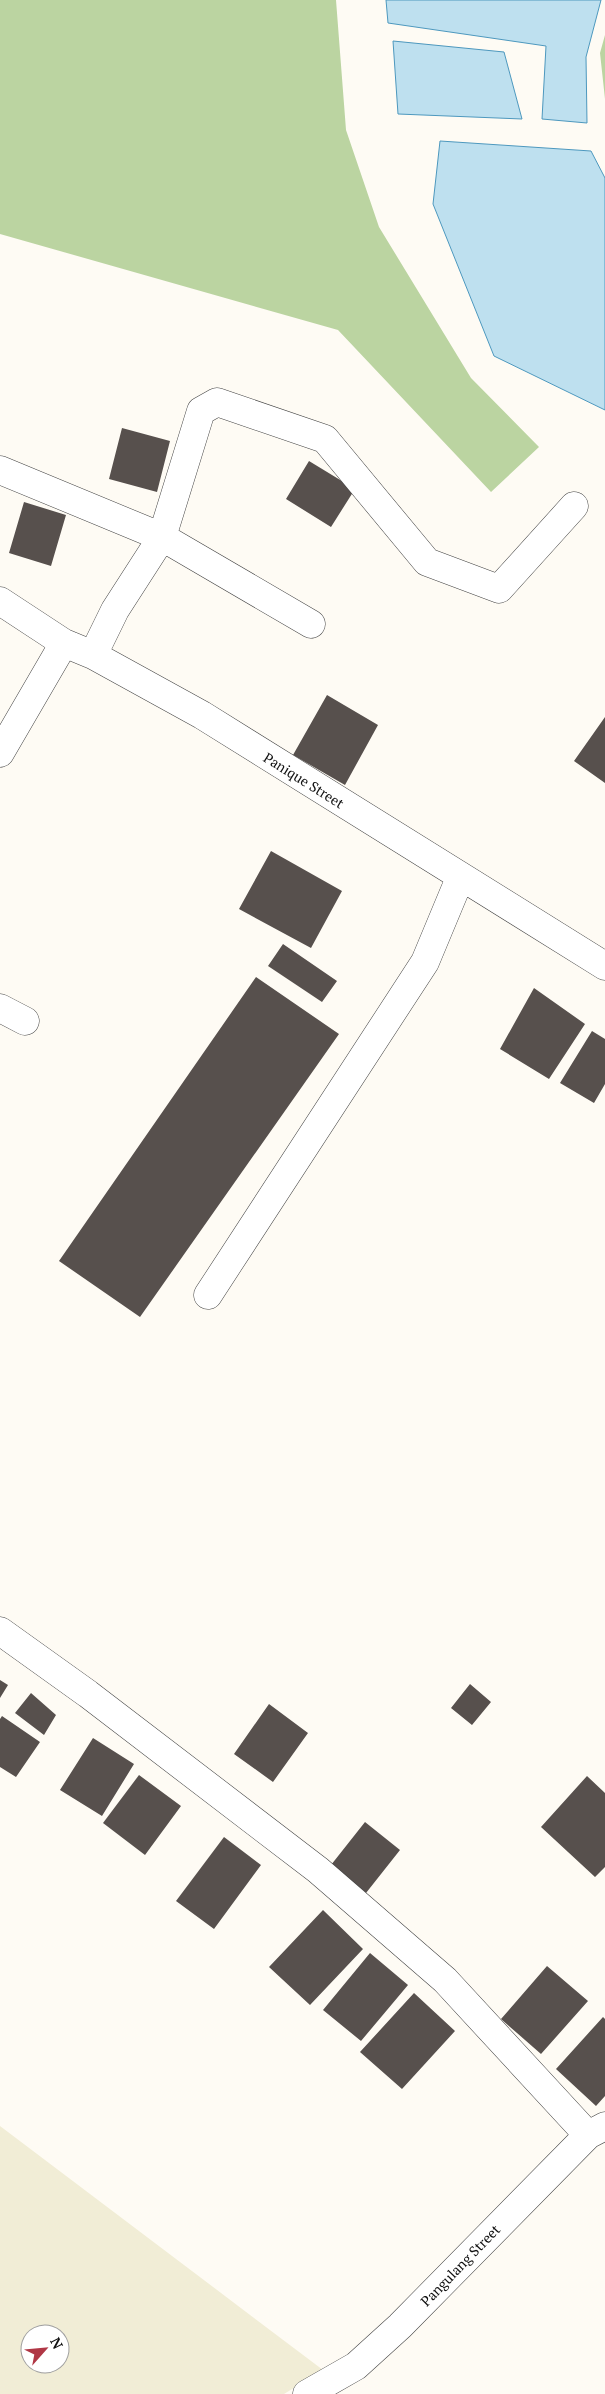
<svg xmlns="http://www.w3.org/2000/svg" width="605" height="2394" font-family="'PT Serif',serif">
<style>
.farmland{fill:#f1edd6;fill-rule:evenodd}
.forest{fill:#bbd4a1}
.water{fill:#bee0ef;stroke:#4d98be}
.building{fill:#57504d}
.lines{fill:none;stroke-linecap:round;stroke-linejoin:round}
.minor-casing{stroke:#434343;stroke-width:29}
.minor{stroke:#fff;stroke-width:28}
.labels{text-anchor:middle;dominant-baseline:central;stroke-width:5;stroke-linejoin:round;paint-order:stroke}
.street-label{font-size:14px;fill:#101010;stroke:#fff}
</style>
<rect width="100%" height="100%" fill="#fefbf4"/>
<path class="farmland" d="M0,2126L323,2370L284,2394H0ZM30,2334H60V2364H30Z"/>
<path class="forest" d="M0,0H336L346,130L379,227L471,378L539,447L491,492L338,330L0,234Z
M605,35V99L600,53Z"/>
<path class="water" d="M386,0H601L586,57L587,123L542,119L546,46L388,23Z
M393,41L504,52L522,119L398,114Z
M440,141L591,151L605,178V410L494,356L433,204Z"/>
<path class="building" d="M122,428L170,441L157,492L109,479Z
M309,461L355,489L331,527L286,499Z
M24,502L66,515L51,566L9,553Z
M327,695L378,725L345,785L293,755Z
M605,717V783L574,761Z
M271,851L342,891L311,948L239,909Z
M283,944L337,981L322,1002L268,966Z
M256,977L339,1034L140,1317L59,1261Z
M534,988L585,1024L549,1079L500,1049Z
M592,1031L605,1039V1084L594,1103L560,1083Z
M0,1680L8,1685L0,1698Z
M470,1684L491,1702L472,1725L451,1708Z
M31,1693L56,1715L44,1735L15,1713Z
M269,1704L308,1733L273,1782L234,1754Z
M2,1716L40,1742L16,1777L0,1767V1719Z
M93,1738L134,1764L102,1816L60,1790Z
M139,1775L181,1806L145,1855L103,1823Z
M587,1776L605,1793V1867L595,1877L541,1827Z
M365,1822L400,1850L366,1893L331,1865Z
M224,1837L261,1865L214,1929L176,1901Z
M323,1910L363,1949L310,2005L269,1967Z
M370,1953L408,1985L361,2041L323,2010Z
M547,1966L588,2001L541,2054L501,2019Z
M414,1993L455,2031L402,2089L360,2052Z
M603,2017L605,2019V2096L596,2106L556,2069Z"/>
<g class="lines">
<defs>
<path id="minor" d="M0,470L162,537L311,624
M0,601L64,643L93,655L202,715L605,966
M93,655L115,610L162,537L201,411L217,402L325,439L427,562L499,589L574,506
M0,753L64,643
M0,1008L25,1021
M208,1295L425,962L460,878
M0,1631L88,1694L318,1870L445,1980L588,2135
M307,2394L356,2366L400,2326L588,2135L605,2126"/>
</defs>
<use href="#minor" class="minor-casing"/>
<use href="#minor" class="minor"/>
</g>
<g class="labels">
<g class="street-label">
<text transform="translate(304 780) rotate(32)">Panique Street</text>
<text transform="translate(460 2265) rotate(-46)">Pangulang Street</text>
</g>
</g>
<g transform="translate(45 2349) rotate(63)"><circle r="24" fill="#ffffff" stroke="#9f9f9f"/>
<path d="M0-4L9 19L0 12L-9 19Z" fill="#b03745"/>
<text y="-8" font-size="14" font-weight="bold" text-anchor="middle" fill="#101010">N</text>
</g>
</svg>
